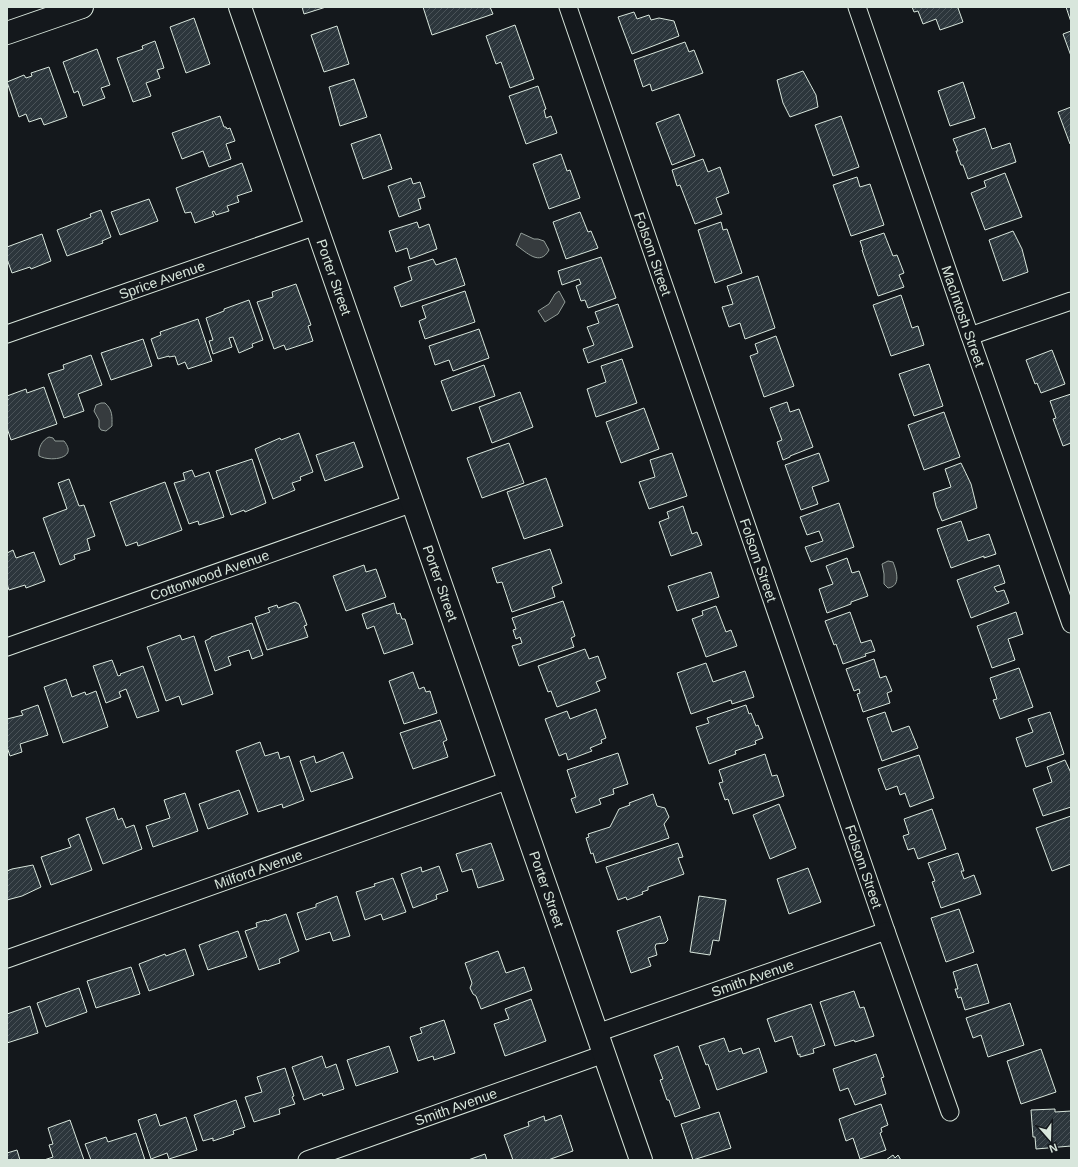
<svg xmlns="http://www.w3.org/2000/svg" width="1078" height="1167" font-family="Arial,sans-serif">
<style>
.water{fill:#363b3e;stroke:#939e99}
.building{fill:url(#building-hatch);stroke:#d8e6dc}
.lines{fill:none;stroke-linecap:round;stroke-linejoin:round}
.minor-casing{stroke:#d8e6dc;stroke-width:19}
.tertiary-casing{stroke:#d8e6dc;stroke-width:24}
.minor{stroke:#14181c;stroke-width:17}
.tertiary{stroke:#14181c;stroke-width:22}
.labels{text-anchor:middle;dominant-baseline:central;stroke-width:3;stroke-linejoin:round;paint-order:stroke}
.street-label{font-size:14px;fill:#d8e6dc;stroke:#14181c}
</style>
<defs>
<pattern id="building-hatch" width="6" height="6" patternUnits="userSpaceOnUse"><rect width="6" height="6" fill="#2c363c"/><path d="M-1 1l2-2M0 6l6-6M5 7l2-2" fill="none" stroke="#4a5358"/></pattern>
</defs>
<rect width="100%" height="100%" fill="#14181c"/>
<path class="water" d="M521,233L534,239H538L544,241L549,250C540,267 526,252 516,245Z
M559,291L565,302L558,314L545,322L538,311L549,304L555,294Z
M101,403H105C113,410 112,417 112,426L106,431L101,430L99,427V420L94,411L96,405Z
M49,437L53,438L55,441H64C79,459 50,462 39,456C38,448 42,440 49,437Z
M888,561L893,562C897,572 901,586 888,588L884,584V574L882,564Z"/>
<path class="building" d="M302,7H326L304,14Z
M423,7H490L493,14L432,35Z
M912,7H960L958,8L963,22L940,30L936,19L923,24L918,11L914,12Z
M1066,7H1071V22Z
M634,12L637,19L649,15L651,20L659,18L674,21L679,36L632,54L618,17Z
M194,18L210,64L186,73L170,27Z
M515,25L534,79L510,88L501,62L496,64L486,36Z
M337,26L349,64L324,72L311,35Z
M1071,31V56L1063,34Z
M155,41L164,68L157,70L160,78L146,83L151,96L133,102L117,58L143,49L142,46Z
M685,42L689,52L694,50L703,73L652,91L650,84L643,87L634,60Z
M97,49L110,85L101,88L105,98L83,106L78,91L74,93L63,62Z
M49,67L67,117L44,125L41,118L29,122L26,114L19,117L7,82L24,75L26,78L32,76L31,73Z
M803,71L816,95L818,107L790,117L783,103L777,80Z
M354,79L367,117L340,126L329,87Z
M963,82L975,118L950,126L938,91Z
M538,86L546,109L544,110L546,118L551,116L557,133L526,144L509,96Z
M1071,107V144H1070L1058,112Z
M679,114L695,156L672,165L656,123Z
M220,116L224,127H226L227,129L230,128L235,141L226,144L231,159L209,167L203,151L182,159L172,133Z
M841,116L859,167L833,176L815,125Z
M985,128L992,149L1010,143L1016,162L968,179L963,165H961L956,151H958L953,139Z
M380,134L392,169L363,179L351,144Z
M561,154L567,171L570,170L580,198L549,209L533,164Z
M703,159L708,172L720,167L729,193L716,198L722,214L695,224L680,185L677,186L672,170Z
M242,163L252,191L237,196L239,202L227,206L229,211L216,215L214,211L212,212L214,216L195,223L191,212L185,213L176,188Z
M1005,173L1022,217L985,230L971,193L986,187L984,181Z
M857,177L860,187L870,184L884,225L851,236L833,185Z
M411,178L413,184L420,182L425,197L418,199L421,209L399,217L388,186Z
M149,199L158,221L120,235L111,212Z
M101,210L111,237L102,241L103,243L67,256L57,230L91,217L90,214Z
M580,212L588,232L591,231L598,248L566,259L553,222Z
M417,222L419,228L429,224L437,249L410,259L407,248L396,252L389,231Z
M721,222L723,230L727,229L742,273L715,283L698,230Z
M1013,231L1022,249L1028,272L1003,281L989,240Z
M884,233L893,256L897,255L904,273L899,275L904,287L878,296L862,250H863L860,241Z
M42,234L51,261L31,269L30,267L12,273L7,259V247Z
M601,257L616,298L588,308L585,300L581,301L576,286L581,284L579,279L562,285L558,271Z
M456,258L465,285L401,307L394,287L412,280L408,267L433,259L436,265Z
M758,276L775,328L745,339L740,323L729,327L722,307L733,304L727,286Z
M296,284L311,325L308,326L313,341L286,350L284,345L274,349L257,302L273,297L272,292Z
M465,291L475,322L425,339L419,321L426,318L422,306Z
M901,295L912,328L918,326L924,345L891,356L873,305Z
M249,300L263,340L252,344L253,347L239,353L233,337L229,338L232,347L213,354L209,341L213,340L206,318L224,311V309Z
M618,304L633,347L588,363L583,349L594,345L587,327L599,323L595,312Z
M198,319L212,361L188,369L185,362L178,365L175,356L169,357V356L158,359L151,339L161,335L160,332Z
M479,329L489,358L453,371L449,360L435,365L429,346Z
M776,336L794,386L764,397L750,356L758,353L755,344Z
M143,339L152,366L111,380L101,353Z
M1052,350L1065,384L1041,393L1037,383L1035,384L1026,360Z
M91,355L102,385L78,394L84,411L64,418L48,374L64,369L63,365Z
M622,359L637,403L596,417L587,389L606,382L601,366Z
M929,364L943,406L914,416L899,374Z
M484,365L495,396L452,411L441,381Z
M44,387L57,424L11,440L7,428V400H8L7,396L26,389L27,393Z
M520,392L533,427L492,443L479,407Z
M1071,394V443L1063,446L1053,419L1056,418L1050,401Z
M787,402L790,412L799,409L813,447L790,456V457L783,460L777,442L782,440L770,408Z
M644,408L659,449L621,463L606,422Z
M944,412L960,457L924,470L908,425Z
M299,433L313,472L300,477L301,480L292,483L295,490L273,499L255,449L280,438L281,440Z
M354,442L363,467L325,481L316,455Z
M509,443L524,483L482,498L467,458Z
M672,453L687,496L649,509L639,482L655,477L650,460Z
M819,453L829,481L812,487L818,504L801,510L785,465Z
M252,459L266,503L245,512L244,510L231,515L216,471Z
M961,463L971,484L977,508L942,521L936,506L933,493L951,487L945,469Z
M192,470L195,477L209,472L224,517L199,525L198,521L189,524L174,483L185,480L183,473Z
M546,478L563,526L524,539L507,492Z
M69,479L79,506L84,505L95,536L87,539L90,550L74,555L75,559L60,565L43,518L67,509L58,483Z
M165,482L182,530L138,546L137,542L126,546L110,502Z
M839,503L854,547L811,562L805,547L823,541L819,531L807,535L800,517Z
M683,506L692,534L697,532L702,545L671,556L659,522L669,518L667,512Z
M961,521L968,541L989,534L996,554L984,558V556L951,568L937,529Z
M550,549L562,583L552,587L555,597L512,612L502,582L497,583L492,568Z
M13,550L16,558L34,552L45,581L26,588L25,585L9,590L7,584V553Z
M847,558L852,573L859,571L868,596L851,602V604L827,613L819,589L833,584L826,566Z
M364,565L366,572L376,569L386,597L346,611L333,576Z
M999,565L1005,583L994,587L997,592L1004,590L1009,603L971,618L957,580Z
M711,572L719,597L677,611L668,586Z
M563,601L575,636L571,638L574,647L519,666L512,646L522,643L520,637L516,639L513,630L516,629L512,618Z
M295,602L299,604L307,625L304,626L308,637L267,650L255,617L270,612L268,608L277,605L278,608Z
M394,603L397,614L400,613L402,619H405L413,644L384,654L374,626L367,629L362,614Z
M716,606L726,632L731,630L737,646L706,657L692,619L703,615L702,611Z
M850,612L861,643L871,640L875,651L865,654L866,656L843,664L836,644L834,645L825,621Z
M1016,612L1023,634L1008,639L1015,660L992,668L977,626Z
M252,623L263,655L252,659L249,650L228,657L231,665L215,671L205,641L211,638V637Z
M180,635L182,640L194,636L213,694L182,705L179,696L166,701L147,647Z
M585,649L589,659L598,656L606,678L596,682L600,691L557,707L551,691L548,692L538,666Z
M874,659L880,678L886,676L892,691L887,693L890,703L863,712L857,694L860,693L859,689L854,691L846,669Z
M112,660L118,676L121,675L120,674L143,666L159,711L137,718L126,689L119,692L121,697L106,703L93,666Z
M706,663L713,682L745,671L754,697L732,704L731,700L691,714L677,673Z
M1019,668L1033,707L1000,719L993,700L997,699L990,678Z
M413,672L419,689L424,687L426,692L430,691L437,713L404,724L389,681Z
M66,679L72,697L85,692L86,695L96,691L108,727L63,743L44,687Z
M38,705L48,735L20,744L22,752L10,756L7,747V719L23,715L21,711Z
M746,705L749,714L751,713L756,726L758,725L763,738L755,741L756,744L735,751L736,754L709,764L696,727L709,723L707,718Z
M596,709L606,738L601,740L602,743L590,748L592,751L568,760L566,753L559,756L545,719L567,711L570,719Z
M885,712L892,732L909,726L918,748L882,761L867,718Z
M1050,712L1064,754L1026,767L1016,738L1033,732L1028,719Z
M440,720L447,740L443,742L448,757L413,769L400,733Z
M260,742L265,756L278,752L280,759L289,756L304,800L283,808L282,804L258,812L236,751Z
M343,752L353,778L311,792L300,761L314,756L316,763Z
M618,753L628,784L613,789L614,794L599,799L601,804L576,813L571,799L576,797L567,770Z
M765,754L772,776L777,775L784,796L733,814L728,799L725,800L719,783L723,782L719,770Z
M919,755L934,798L910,807L905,793L900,795L897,786L886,790L878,769Z
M1065,760L1071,773V807L1043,816L1033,789L1052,782L1047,767Z
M239,790L248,814L208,829L199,804Z
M185,793L198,831L153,847L146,826L170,818L164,800Z
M653,794L657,806L665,808L669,817L664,824L669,838L596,863L593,853L591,854L586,838L589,837L588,834L610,827L619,809L630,805L629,803Z
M779,804L796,848L770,859L753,815Z
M114,808L118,820L122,818L126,828L134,825L142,849L103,864L86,818Z
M932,809L946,849L918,859L914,848L908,850L903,836L909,834L904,819Z
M1071,816V864L1052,871L1036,828Z
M79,834L92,870L51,885L41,857L71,847L68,839Z
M491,843L504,880L478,888L472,869L462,872L456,854Z
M678,843L683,857L678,858L684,874L648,887V890L642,892L643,894L627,900L626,897L618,900L606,867Z
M958,853L964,871H961L964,879L974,875L981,894L941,908L932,882L935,881L928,863Z
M33,865L41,887L22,896L7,900V871L12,869Z
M439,866L448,891L436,895L437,899L413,908L401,874L421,867L422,872Z
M808,868L821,902L789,914L777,879Z
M393,878L406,912L383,920L381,914L365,920L356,892L375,886L374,884Z
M337,896L350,936L333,941L330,932L306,940L297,913L316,907V904Z
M699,896L726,900L719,941L713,940L710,955L690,952Z
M959,909L974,952L946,962L931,918Z
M286,914L299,951L279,959L280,963L259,970L245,931L257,927L256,923L266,920L267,921Z
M660,916L668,940L665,943L656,944L655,947L657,955L648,958L651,966L631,973L617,931Z
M238,931L247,957L208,970L199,945Z
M185,949L194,975L149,991L139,964L165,954L166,956Z
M498,951L506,973L524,967L532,990L481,1009L476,996L473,994L470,988L472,983L465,963Z
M977,964L989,1003L965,1010L961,997L958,998L955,989H958L953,972Z
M131,967L140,994L96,1008L87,981Z
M79,988L87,1012L46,1027L37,1003Z
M854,991L860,1008L864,1007L874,1036L855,1042L854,1040L835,1046L820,1002Z
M531,999L546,1041L505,1056L494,1024L509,1019L505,1009Z
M1010,1003L1024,1045L988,1057L981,1035L973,1038L966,1018Z
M811,1004L825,1045L813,1049L814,1053L800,1057V1054L798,1055L792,1036L775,1042L767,1019Z
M30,1006L38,1033L7,1043V1014Z
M444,1020L455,1053L434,1060L433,1056L418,1061L410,1037L422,1033L420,1028Z
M724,1038L729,1052L741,1048L743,1054L759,1048L767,1072L717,1090L708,1064L706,1065L699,1046Z
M389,1046L398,1072L356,1086L347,1060Z
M678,1046L700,1108L675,1117L669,1100H667L660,1080L663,1079L654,1055Z
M1041,1049L1056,1092L1021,1104L1007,1061Z
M876,1054L884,1077L881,1078L886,1094L855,1105L848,1088L840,1091L833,1069Z
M322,1056L326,1068L336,1064L344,1089L323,1096L322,1093L304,1100L292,1067Z
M285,1068L294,1096L292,1097L295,1104L279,1109L280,1114L254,1122L245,1097L262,1092L257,1077Z
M236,1100L245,1127L233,1131L234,1134L213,1141V1138L203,1141L194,1115Z
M881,1104L888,1125L881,1128L882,1132L880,1133L886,1150L860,1159L853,1138L846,1141L839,1119Z
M1055,1109V1112L1071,1111V1146L1036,1149L1035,1137H1033L1031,1110Z
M719,1112L731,1148L693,1160L681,1124Z
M156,1114L160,1126L186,1117L197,1150L169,1159L167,1153L151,1159L138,1120Z
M561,1115L573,1151L548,1160H513L504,1135L529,1126L528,1122L544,1116L545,1121Z
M70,1120L84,1160H44L53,1157L49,1145L53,1144L48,1128Z
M136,1133L145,1160H91L85,1144L106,1137L108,1142Z
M17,1150L20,1160H7V1153Z
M485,1154L487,1160H468Z
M893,1155L895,1158L898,1155L901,1160H886Z"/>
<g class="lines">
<defs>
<g id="minor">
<path id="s1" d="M568,7L886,931L950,1112"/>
<path id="s2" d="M857,7L970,336L1071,624"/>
<path id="s3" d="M7,334L316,226"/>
<path d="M970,336L1071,301"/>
<path id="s4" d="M7,647L413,503"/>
<path id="s5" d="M7,959L509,780"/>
<path id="s6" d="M597,1033L886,931"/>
<path id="s7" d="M307,1160L604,1054"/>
</g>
<g id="tertiary">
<path id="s8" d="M240,7L641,1160"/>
<path d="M7,33L82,7"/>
</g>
</defs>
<use href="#minor" class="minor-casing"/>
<use href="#tertiary" class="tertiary-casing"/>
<use href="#minor" class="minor"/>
<use href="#tertiary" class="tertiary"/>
</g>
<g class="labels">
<g class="street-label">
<text stroke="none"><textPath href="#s1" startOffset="261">Folsom Street</textPath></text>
<text stroke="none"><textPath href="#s8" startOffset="286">Porter Street</textPath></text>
<text stroke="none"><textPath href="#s3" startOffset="164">Sprice Avenue</textPath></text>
<text stroke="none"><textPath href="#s2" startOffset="327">MacIntosh Street</textPath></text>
<text stroke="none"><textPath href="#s1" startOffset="585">Folsom Street</textPath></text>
<text stroke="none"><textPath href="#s4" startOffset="215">Cottonwood Avenue</textPath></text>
<text stroke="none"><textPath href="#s8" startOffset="610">Porter Street</textPath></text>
<text stroke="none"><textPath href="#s1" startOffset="909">Folsom Street</textPath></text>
<text stroke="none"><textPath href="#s5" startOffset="267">Milford Avenue</textPath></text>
<text stroke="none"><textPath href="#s8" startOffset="934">Porter Street</textPath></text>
<text stroke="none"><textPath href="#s6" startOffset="165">Smith Avenue</textPath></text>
<text stroke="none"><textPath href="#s7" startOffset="158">Smith Avenue</textPath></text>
</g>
</g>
<rect width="1078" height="1167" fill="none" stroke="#d8e6dc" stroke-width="16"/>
<g transform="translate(1050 1139) rotate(160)" stroke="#14181c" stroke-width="3" paint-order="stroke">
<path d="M0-3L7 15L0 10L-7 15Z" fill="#d8e6dc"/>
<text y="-6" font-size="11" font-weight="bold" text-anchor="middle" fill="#d8e6dc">N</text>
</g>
</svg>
